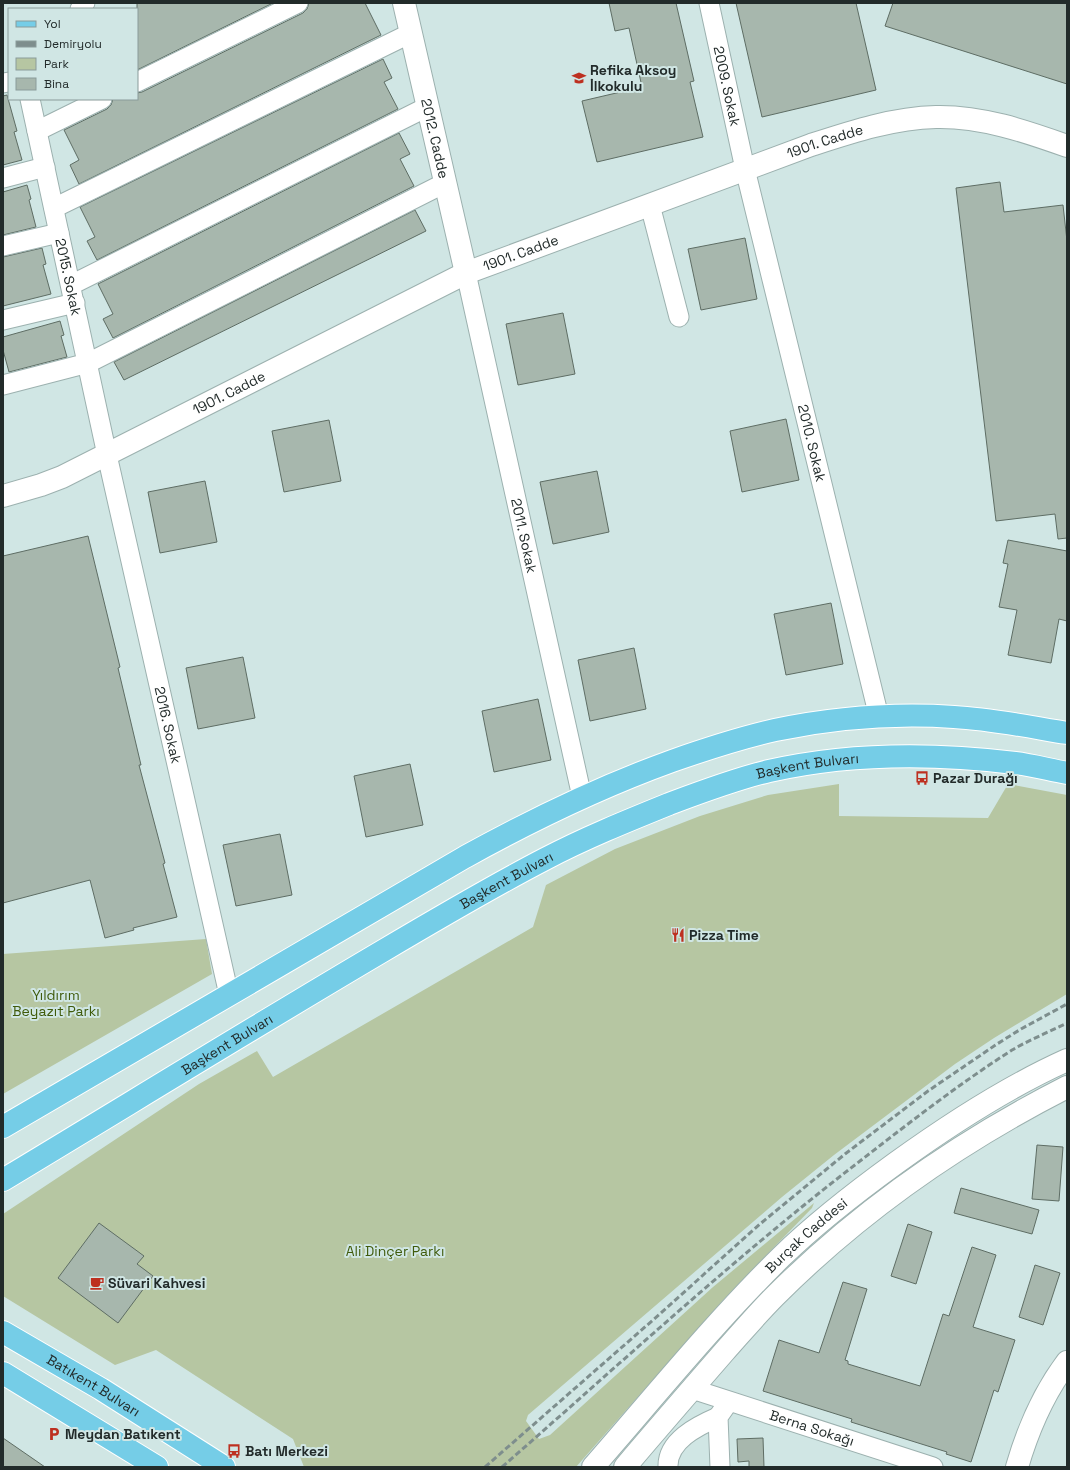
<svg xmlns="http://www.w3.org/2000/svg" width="1070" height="1470" font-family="'Space Grotesk',sans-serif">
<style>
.green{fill:#b6c6a2}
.building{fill:#a7b7ad;stroke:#5e6d64}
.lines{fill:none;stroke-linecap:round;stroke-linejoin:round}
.minor-casing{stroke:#9cb1af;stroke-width:21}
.tertiary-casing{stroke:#9cb1af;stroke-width:24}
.primary-casing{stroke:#fff;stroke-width:24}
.minor{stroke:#fff;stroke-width:19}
.tertiary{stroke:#fff;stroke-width:22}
.primary{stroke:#75cde7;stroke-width:22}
.rail{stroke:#7e8e8d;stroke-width:3;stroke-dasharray:6 3;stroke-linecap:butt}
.labels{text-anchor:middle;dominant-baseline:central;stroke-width:4;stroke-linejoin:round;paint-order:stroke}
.poi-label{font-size:14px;font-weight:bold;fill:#222b2a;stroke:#d0e6e4;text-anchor:start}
.street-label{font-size:14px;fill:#222b2a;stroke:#d0e6e4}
.park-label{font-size:14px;fill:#3f5a0a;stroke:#d0e6e4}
</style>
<rect width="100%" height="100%" fill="#d0e6e4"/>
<path class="green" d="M839,784V816L988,818L1008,784L1067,795V994L994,1038L955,1064L834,1155L782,1197L528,1415L526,1421L539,1439L550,1435L713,1287L814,1203L812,1208L725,1298L576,1467H304L293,1439L156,1350L115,1365L3,1296V1214L199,1084L257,1051L273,1077L533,927L546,885L615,849L700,816L768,795Z
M206,939L212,974L3,1094V954Z"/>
<path class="building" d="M137,3H273L137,70Z
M309,3H365L381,35L79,184L70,165L79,160L64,130L107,109L111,105L113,99H137V93L142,92L303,13L307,9Z
M609,3H676L694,81L690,82L703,137L597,162L582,101L642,87L629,28L615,31Z
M736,3H856L876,90L762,117Z
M893,3H1067V84L885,26Z
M383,59L392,78L384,82L398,109L97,260L87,241L95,237L80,207Z
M7,95L17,131L14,132L22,160L3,165V96Z
M399,133L410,154L400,159L414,186L113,338L103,319L113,314L98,284Z
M1000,182L1004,212L1063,205L1067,241V538L1058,539L1055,514L996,521L956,188Z
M27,185L31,199L29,200L36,227L3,235V192Z
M415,210L426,231L124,380L114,362Z
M745,238L757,299L701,310L688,249Z
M42,248L46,264L43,265L51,294L3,306V257Z
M563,313L575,374L518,385L506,324Z
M60,321L64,335L61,336L67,357L9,372L3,350V337Z
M786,419L799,480L742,492L730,431Z
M329,420L341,481L284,492L272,431Z
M597,471L609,532L553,544L540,482Z
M205,481L217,542L160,553L148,492Z
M88,536L120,667L118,668L141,765H139L165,863L163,864L177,917L133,928L134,930L105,938L90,880L3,903V556Z
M1008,540L1067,551V621L1059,619L1051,663L1008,655L1017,610L999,607L1008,564L1003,563Z
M831,603L843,664L786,675L774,614Z
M634,648L646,709L590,721L578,660Z
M243,657L255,718L198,729L186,668Z
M538,699L551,760L494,772L482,711Z
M410,764L423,825L366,837L354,776Z
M280,834L292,895L236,906L223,845Z
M1037,1145L1063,1147L1059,1201L1032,1199Z
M961,1188L1039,1210L1032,1234L954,1213Z
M99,1223L144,1256L137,1264L153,1276L118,1323L58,1278Z
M908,1224L932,1232L916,1284L891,1276Z
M972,1247L996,1255L973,1327L1015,1340L998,1392L994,1390L971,1462L946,1454L947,1452L851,1422L852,1419L763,1391L779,1340L819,1353L843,1282L867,1289L845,1360L848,1361V1364L920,1386L943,1314L949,1316Z
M1035,1265L1060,1273L1043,1325L1019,1317Z
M3,1438L45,1467H3Z
M763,1438L764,1467H749V1461L738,1462L737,1439Z"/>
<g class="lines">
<defs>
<g id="minor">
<path id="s1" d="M709,3L745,169L879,717"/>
<path d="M80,9L85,3"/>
<path d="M137,82L298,3"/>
<path d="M3,83L9,82"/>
<path id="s2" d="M30,99L107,455L229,995"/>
<path d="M37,131L102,99"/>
<path d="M3,178L45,167"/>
<path d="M650,205L679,317"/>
<path d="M54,208L411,33"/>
<path d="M3,246L59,233"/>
<path id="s3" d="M466,273L582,797"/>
<path d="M71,285L427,107"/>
<path d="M3,320L75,303"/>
<path d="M3,385L88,363L445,183"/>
<path id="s4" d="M692,1389L933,1467"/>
<path d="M668,1467C667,1441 697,1426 718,1417"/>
<path d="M720,1467L718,1417L725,1407"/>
</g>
<g id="tertiary">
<path id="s5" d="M404,3L466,273"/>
<path id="s6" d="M3,496L41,485L62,477L466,273L811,145C851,132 893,118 936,117C981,116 1025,131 1067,146"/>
<path id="s7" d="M593,1467C655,1396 714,1323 781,1257C817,1222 856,1192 896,1163C950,1124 1007,1087 1067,1060"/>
<path d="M625,1467C658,1428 691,1390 724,1352C741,1333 757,1314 775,1296C859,1212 961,1141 1067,1087"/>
<path d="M1017,1467C1028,1429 1043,1394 1067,1362"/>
</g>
<g id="primary">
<path d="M3,1127L465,857C532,820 600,787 672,761C706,749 740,738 775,730C833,718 895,713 954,717C992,719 1030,727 1067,733"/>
<path id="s8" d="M3,1180C129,1104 254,1027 381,952C435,920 489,888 545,859C585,838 627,821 669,804C701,792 735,779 769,771C849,753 934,753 1015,763C1032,765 1050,770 1067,773"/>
<path id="s9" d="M3,1332L101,1389L224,1467"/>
<path d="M3,1373L157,1467"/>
</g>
</defs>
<use href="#minor" class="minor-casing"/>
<use href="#tertiary" class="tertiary-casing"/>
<use href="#primary" class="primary-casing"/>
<use href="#minor" class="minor"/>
<use href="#tertiary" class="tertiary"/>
<use href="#primary" class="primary"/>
<path class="rail" d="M485,1467L653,1320L760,1224L845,1154L928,1091L997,1044L1021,1029L1067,1004
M502,1467C620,1364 735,1257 860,1161C909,1123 959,1084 1012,1050C1029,1040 1049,1032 1067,1023"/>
</g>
<defs>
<symbol id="school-bare" viewBox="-9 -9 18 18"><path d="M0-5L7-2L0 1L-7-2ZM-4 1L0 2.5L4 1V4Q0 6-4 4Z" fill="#bd3020" stroke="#d0e6e4" stroke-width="2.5" paint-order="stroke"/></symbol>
<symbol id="bus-bare" viewBox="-9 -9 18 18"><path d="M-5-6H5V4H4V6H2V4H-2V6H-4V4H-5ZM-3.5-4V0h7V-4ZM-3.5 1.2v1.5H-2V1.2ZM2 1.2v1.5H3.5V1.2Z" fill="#bd3020" stroke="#d0e6e4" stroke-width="2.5" paint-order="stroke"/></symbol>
<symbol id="restaurant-bare" viewBox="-9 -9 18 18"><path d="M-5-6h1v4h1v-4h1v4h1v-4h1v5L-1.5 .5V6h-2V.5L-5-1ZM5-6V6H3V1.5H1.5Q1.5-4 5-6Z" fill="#bd3020" stroke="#d0e6e4" stroke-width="2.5" paint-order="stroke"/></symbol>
<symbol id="cafe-bare" viewBox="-9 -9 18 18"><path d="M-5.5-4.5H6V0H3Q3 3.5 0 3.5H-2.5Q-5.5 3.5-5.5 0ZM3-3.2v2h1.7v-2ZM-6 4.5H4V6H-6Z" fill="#bd3020" stroke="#d0e6e4" stroke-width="2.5" paint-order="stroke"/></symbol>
<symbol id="parking-bare" viewBox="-9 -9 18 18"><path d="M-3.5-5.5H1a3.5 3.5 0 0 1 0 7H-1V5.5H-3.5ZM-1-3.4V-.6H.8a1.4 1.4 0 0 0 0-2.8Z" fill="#bd3020" stroke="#d0e6e4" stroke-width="2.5" paint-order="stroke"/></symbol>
</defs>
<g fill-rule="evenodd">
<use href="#school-bare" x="569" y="68" width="20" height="20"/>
<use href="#bus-bare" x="912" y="768" width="20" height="20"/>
<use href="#restaurant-bare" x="668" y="925" width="20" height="20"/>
<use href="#cafe-bare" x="87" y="1273" width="20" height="20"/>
<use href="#parking-bare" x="44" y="1424" width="20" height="20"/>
<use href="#bus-bare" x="224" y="1441" width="20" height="20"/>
</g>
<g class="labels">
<g class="poi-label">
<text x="590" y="70">Refika Aksoy<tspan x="590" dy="16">İlkokulu</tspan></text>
<text x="933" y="778">Pazar Durağı</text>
<text x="689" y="935">Pizza Time</text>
<text x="108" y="1283">Süvari Kahvesi</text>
<text x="65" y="1434">Meydan Batıkent</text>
<text x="245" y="1451">Batı Merkezi</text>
</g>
<g class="street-label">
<text stroke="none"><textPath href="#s1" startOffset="85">2009. Sokak</textPath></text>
<text stroke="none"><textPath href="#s5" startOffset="139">2012. Cadde</textPath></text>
<text stroke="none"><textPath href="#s6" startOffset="897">1901. Cadde</textPath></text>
<text stroke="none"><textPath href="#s6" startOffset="573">1901. Cadde</textPath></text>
<text stroke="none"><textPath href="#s2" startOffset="182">2015. Sokak</textPath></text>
<text stroke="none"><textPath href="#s6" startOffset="249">1901. Cadde</textPath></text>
<text stroke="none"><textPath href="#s1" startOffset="452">2010. Sokak</textPath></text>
<text stroke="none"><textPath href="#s3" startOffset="269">2011. Sokak</textPath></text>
<text stroke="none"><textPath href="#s2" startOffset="641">2016. Sokak</textPath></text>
<text stroke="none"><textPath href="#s8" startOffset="910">Başkent Bulvarı</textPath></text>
<text stroke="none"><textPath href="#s8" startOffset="586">Başkent Bulvarı</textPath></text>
<text stroke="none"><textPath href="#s8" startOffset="262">Başkent Bulvarı</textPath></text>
<text stroke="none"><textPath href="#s7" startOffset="315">Burçak Caddesi</textPath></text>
<text stroke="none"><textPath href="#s9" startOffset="105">Batıkent Bulvarı</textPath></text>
<text stroke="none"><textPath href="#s4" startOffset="126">Berna Sokağı</textPath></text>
</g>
<g class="park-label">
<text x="56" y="995">Yıldırım<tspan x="56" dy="16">Beyazıt Parkı</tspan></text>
<text x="395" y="1251">Ali Dinçer Parkı</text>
</g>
</g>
<rect width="1070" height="1470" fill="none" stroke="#222b2a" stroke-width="8"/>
<rect x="8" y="8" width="130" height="92" fill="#d0e6e4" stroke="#8a9b9a"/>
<rect x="16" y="21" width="20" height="6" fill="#75cde7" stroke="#8a9b9a"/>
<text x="44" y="28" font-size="12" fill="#222b2a">Yol</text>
<rect x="16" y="41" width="20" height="6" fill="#7e8e8d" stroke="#8a9b9a"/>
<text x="44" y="48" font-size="12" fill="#222b2a">Demiryolu</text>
<rect x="16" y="58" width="20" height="12" fill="#b6c6a2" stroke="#8a9b9a"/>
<text x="44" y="68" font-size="12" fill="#222b2a">Park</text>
<rect x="16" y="78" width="20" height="12" fill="#a7b7ad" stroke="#8a9b9a"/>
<text x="44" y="88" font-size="12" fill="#222b2a">Bina</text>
</svg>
